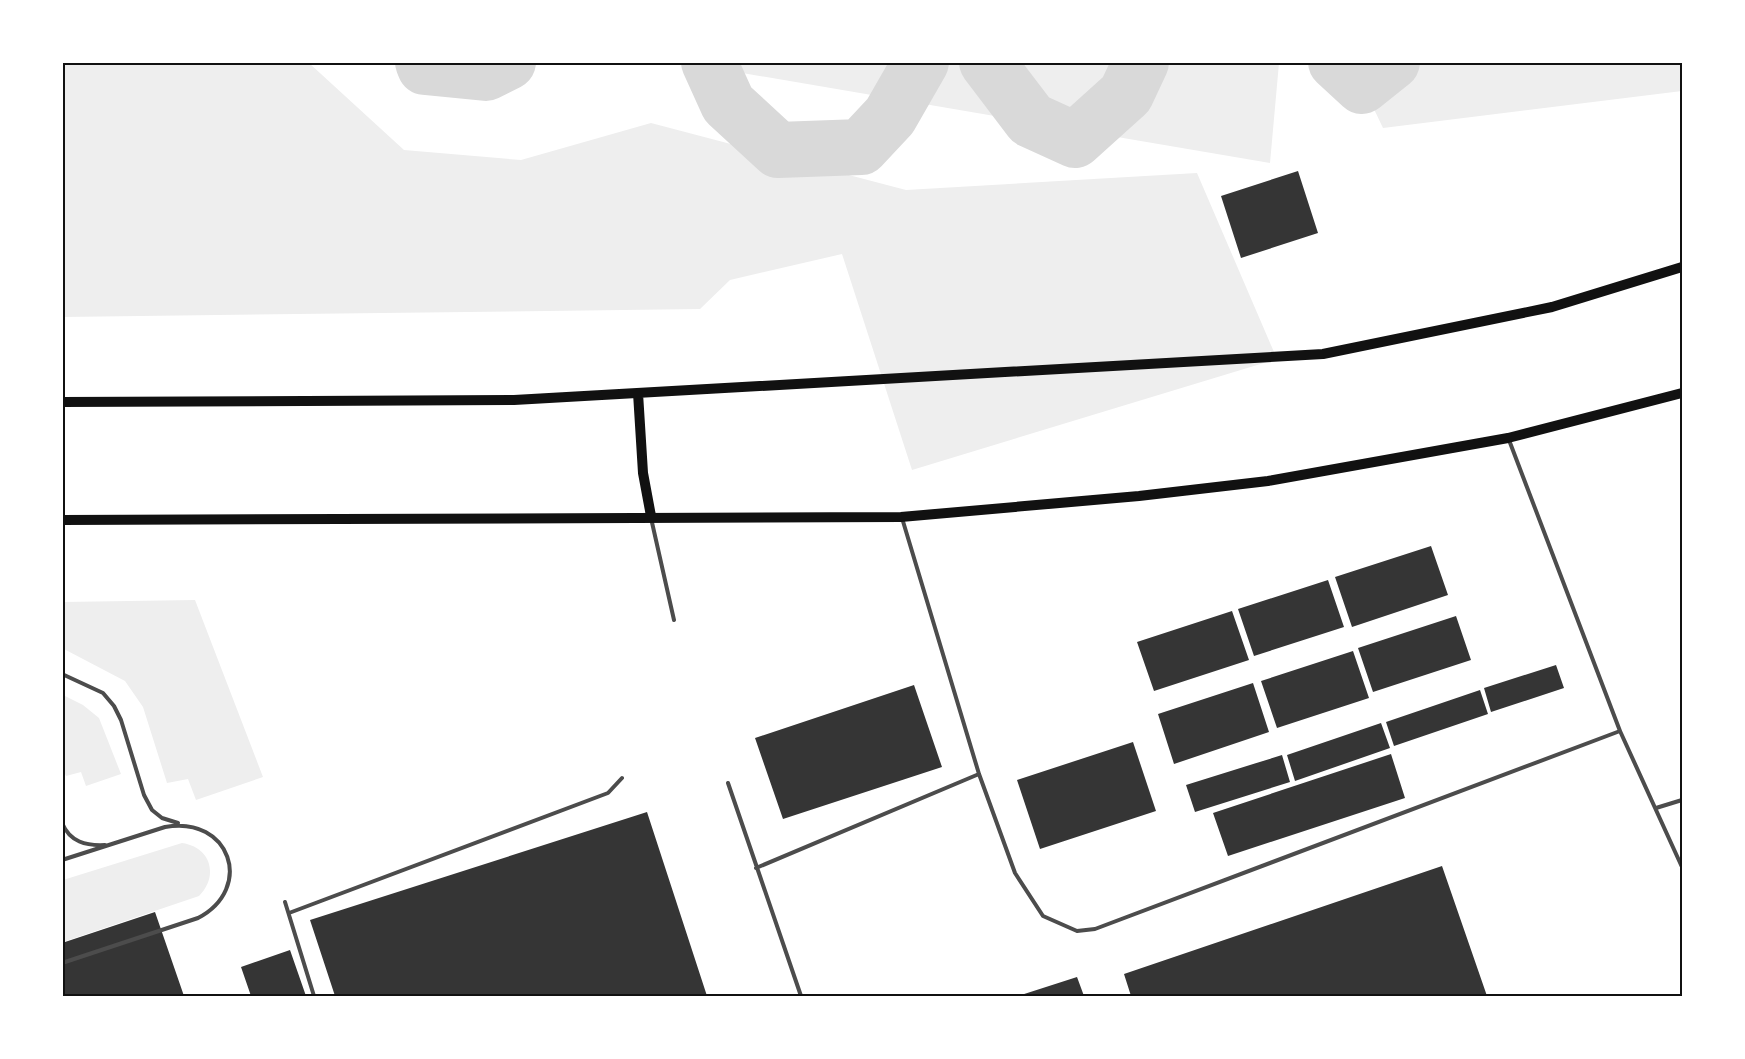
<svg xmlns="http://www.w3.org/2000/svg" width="1745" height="1059" font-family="Cabin,sans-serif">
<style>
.green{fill:#eee}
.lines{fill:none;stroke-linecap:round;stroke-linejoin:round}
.river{stroke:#d9d9d9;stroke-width:56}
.building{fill:#353535}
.service{stroke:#4c4c4c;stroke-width:4}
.secondary{stroke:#111;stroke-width:10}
.neatline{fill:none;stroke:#111;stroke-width:2}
</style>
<rect width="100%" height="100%" fill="#fff"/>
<path class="green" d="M62,63H309L404,150L521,160L651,123L906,190L1197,173L1277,359L912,470L842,254L730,280L700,309L63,317Z
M684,63H1279L1270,163Z
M1352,63H1682V91L1383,128Z
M195,600L263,777L196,800L188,779L167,783L143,707L125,681L62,648L63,602Z
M63,695L83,705L99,718L121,774L86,786L81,772L66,776L62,768Z
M182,843C211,847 219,876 199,896L63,942V880Z"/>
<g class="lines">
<path class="river" d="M423,62L425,67L486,73L508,62
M709,62L728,104L778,150L861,147L890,116L921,62
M987,62L1031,120L1075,140L1126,94L1141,62
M1336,62L1362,86L1392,62"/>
</g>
<path class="building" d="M1298,171L1318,233L1241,258L1221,196Z
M1431,546L1448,595L1352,627L1335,577Z
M1328,580L1344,627L1254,656L1238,609Z
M1232,611L1249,660L1154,691L1137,642Z
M1456,616L1471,660L1373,692L1358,648Z
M1353,651L1369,698L1277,728L1261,681Z
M1556,665L1564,688L1491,712L1484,688Z
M1253,683L1269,732L1174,764L1158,714Z
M914,685L942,767L783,819L755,738Z
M1480,690L1488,714L1394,746L1386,722Z
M1381,723L1390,748L1295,781L1287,755Z
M1133,742L1156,811L1040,849L1017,780Z
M1391,754L1405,798L1228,856L1213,813Z
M1282,755L1290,782L1195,812L1186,785Z
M647,812L707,996H335L310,920Z
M1442,866L1487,996H1131L1124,974Z
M155,912L184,996H62V943Z
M290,950L306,996H251L241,967Z
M1077,977L1084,996H1018Z"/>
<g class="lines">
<path class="service" d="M1509,440L1620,731L1682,867
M651,518L674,620
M902,518L979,774L1015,873L1043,916L1077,931L1095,929L1620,731
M62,674L103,693L114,706L121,720L144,795L152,810L162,818L178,823
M728,783L801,996
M1656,808L1682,800
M62,823C70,842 86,846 105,845
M62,860L165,827C230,815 255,888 198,918L62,963
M756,868L979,774
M285,902L314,996
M289,913L608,793L622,778"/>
<path class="secondary" d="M638,393L643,473L651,516
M62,402L514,400L1323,354L1552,307L1682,267
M62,520L901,517L1139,496L1268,481L1508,438L1682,393"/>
</g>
<rect width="1745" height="1059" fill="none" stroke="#ffffff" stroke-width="128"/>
<rect x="64" y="64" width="1617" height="931" class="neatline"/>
</svg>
